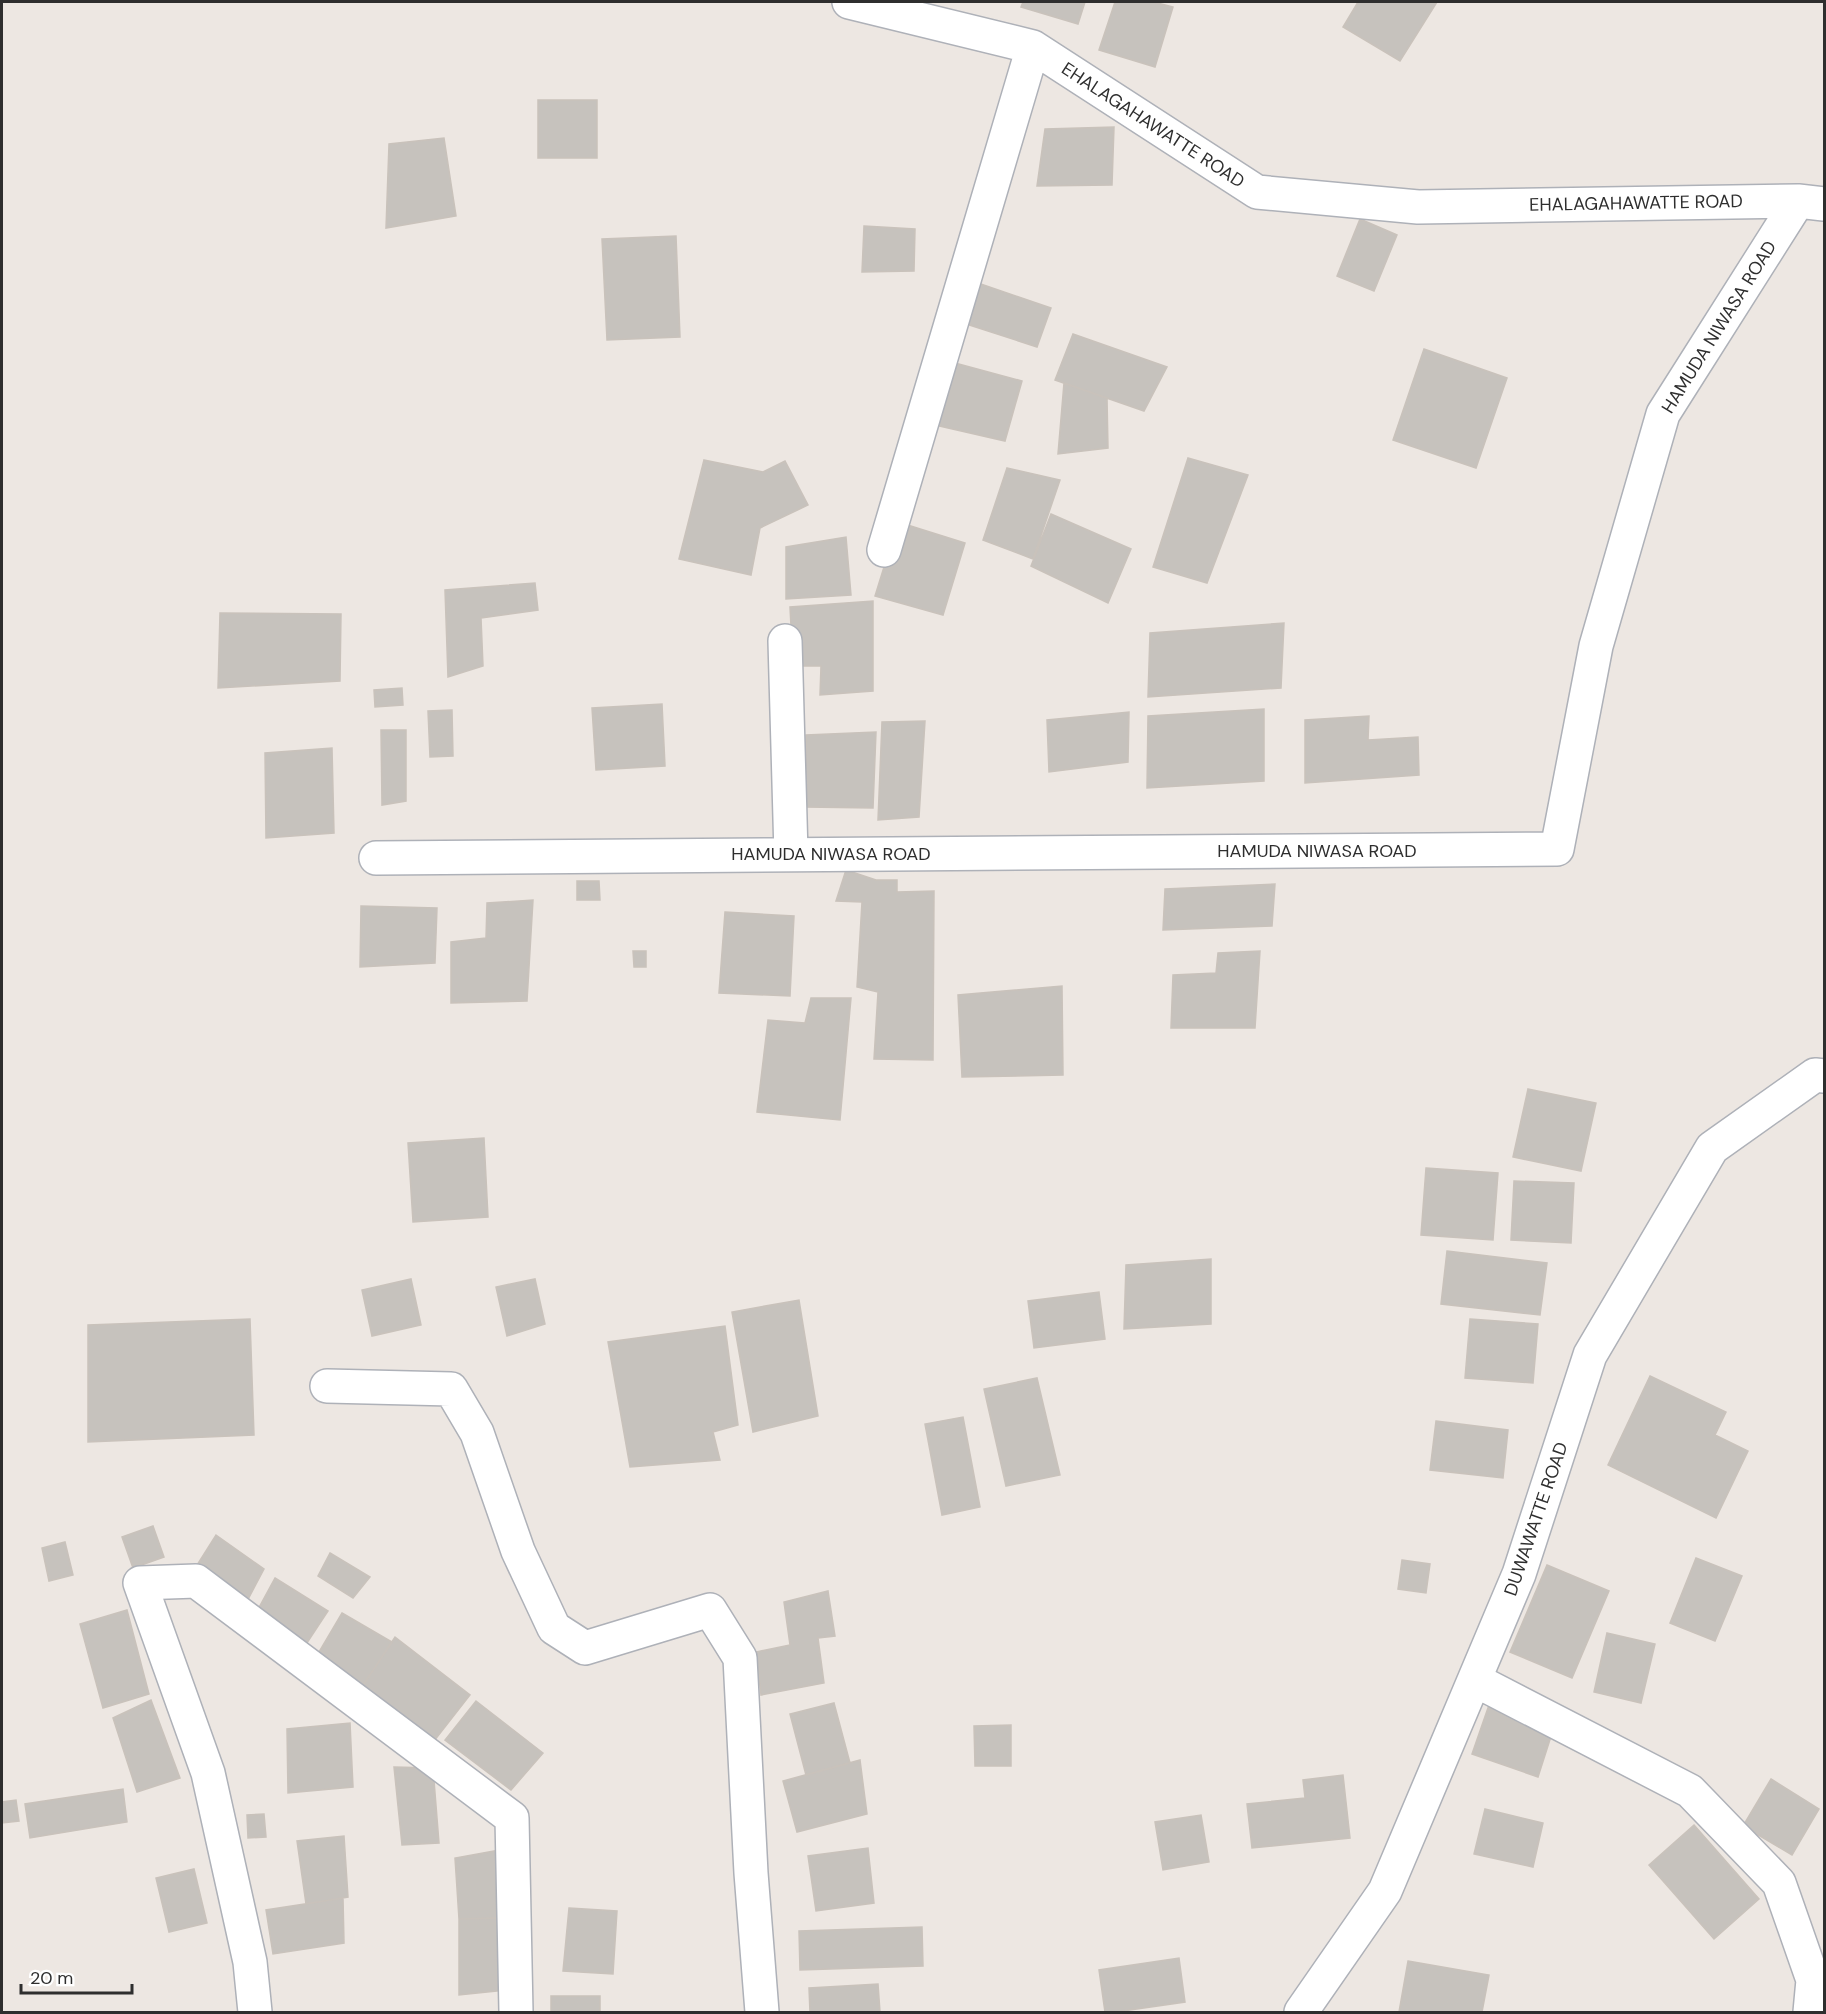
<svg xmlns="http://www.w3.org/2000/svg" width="1826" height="2014" font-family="'DM Sans',sans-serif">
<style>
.building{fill:#c6c2bd;stroke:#c9c2bb;stroke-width:1.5}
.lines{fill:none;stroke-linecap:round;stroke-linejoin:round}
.minor-casing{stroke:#aeb1b8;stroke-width:36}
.minor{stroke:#fff;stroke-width:33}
.labels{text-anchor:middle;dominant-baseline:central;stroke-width:6;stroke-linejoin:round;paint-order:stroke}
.street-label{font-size:18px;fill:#2e2e2e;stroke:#fff}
</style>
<rect width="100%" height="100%" fill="#ede7e2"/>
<path class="building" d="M1023,2H1085L1078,24L1021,7Z
M1115,2H1154L1173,7L1155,67L1099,50Z
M1358,2H1437L1400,61L1343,27Z
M538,100H597V158H538Z
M1114,127L1112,185L1037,186L1045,129Z
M444,138L456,216L386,228L389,144Z
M1360,219L1397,235L1374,291L1337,276Z
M864,226L915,229L914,271L862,272Z
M676,236L680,337L607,340L602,239Z
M972,281L1051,308L1037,347L960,322Z
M1073,334L1167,367L1144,411L1055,380Z
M1424,349L1507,378L1476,468L1393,440Z
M955,363L1022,381L1005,441L939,426Z
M1064,383L1107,398L1108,448L1058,454Z
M1188,458L1248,475L1207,583L1153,567Z
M704,460L763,472L785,461L808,505L760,528L751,575L679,559Z
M1007,468L1060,480L1033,559L983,540Z
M1051,514L1131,549L1108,603L1031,566Z
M898,522L965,543L943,615L875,596Z
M846,537L851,595L786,599V547Z
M535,583L538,610L481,618L483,666L448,677L445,590Z
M873,601V691L820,695L821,666H793L790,607Z
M220,613L341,614L340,681L218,688Z
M1284,623L1281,688L1148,697L1150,633Z
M402,688L403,705L375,707L374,690Z
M662,704L665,766L596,770L592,708Z
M1264,709V781L1147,788L1148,716Z
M452,710L453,756L430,757L428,711Z
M1129,712L1128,762L1049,772L1047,720Z
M1369,716L1368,740L1418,737L1419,775L1305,783V720Z
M925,721L919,817L878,820L882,722Z
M381,730H406V801L382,805Z
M876,732L873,808L805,807L806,735Z
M332,748L334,833L266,838L265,753Z
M846,870L876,880H897V892L934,891L933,1060L874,1059L878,992L857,987L862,902L836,901Z
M577,881H599L600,900H577Z
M1275,884L1272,926L1163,930L1165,889Z
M533,900L527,1001L451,1003V942L486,938L487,903Z
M361,906L437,908L435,963L360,967Z
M725,912L794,916L790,996L719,993Z
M633,951H646V967H634Z
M1260,951L1255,1028H1171L1173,975L1216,973L1218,953Z
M1062,986L1063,1075L962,1077L958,995Z
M811,998H851L840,1120L757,1112L768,1020L805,1023Z
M1528,1089L1596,1103L1581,1171L1513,1157Z
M484,1138L488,1217L413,1222L408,1143Z
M1426,1168L1498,1173L1493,1240L1421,1235Z
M1514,1181L1574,1183L1571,1243L1511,1240Z
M1447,1251L1547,1263L1540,1315L1441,1304Z
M1211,1259V1324L1124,1329L1126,1265Z
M411,1279L421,1325L372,1336L362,1290Z
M535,1279L545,1324L507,1336L496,1287Z
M1099,1292L1105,1339L1034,1348L1028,1301Z
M799,1300L818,1416L753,1432L732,1312Z
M250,1319L254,1435L88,1442V1325Z
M1470,1319L1538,1324L1533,1383L1465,1378Z
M725,1326L738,1425L713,1432L720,1460L630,1467L608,1342Z
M1650,1376L1726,1412L1715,1435L1748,1451L1716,1518L1608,1465Z
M1037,1378L1060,1475L1006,1486L984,1389Z
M963,1417L980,1507L942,1515L925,1424Z
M1436,1421L1508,1430L1503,1478L1430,1470Z
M153,1526L164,1557L133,1568L122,1537Z
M216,1535L264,1569L244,1607L192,1573Z
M65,1542L73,1575L49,1581L42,1548Z
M330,1553L370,1577L353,1598L318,1576Z
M1696,1558L1742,1576L1715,1641L1670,1623Z
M1402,1560L1430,1564L1426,1593L1398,1589Z
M1547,1565L1609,1591L1572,1678L1510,1652Z
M275,1578L328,1611L303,1649L256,1613Z
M828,1591L835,1636L818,1638L824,1683L761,1695L756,1652L790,1645L784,1602Z
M127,1610L149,1694L103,1708L80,1624Z
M342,1613L392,1642L360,1690L316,1657Z
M1607,1633L1655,1644L1641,1703L1594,1692Z
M395,1637L470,1695L434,1741L360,1690Z
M151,1700L180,1778L137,1792L113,1718Z
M476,1701L543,1753L511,1790L445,1740Z
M834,1703L850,1763L806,1775L790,1714Z
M1489,1705L1554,1727L1538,1777L1472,1754Z
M350,1723L353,1787L288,1793L287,1729Z
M1011,1725V1766H975L974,1726Z
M860,1760L867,1814L797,1832L783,1781Z
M394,1767L433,1768L439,1843L402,1845Z
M1343,1775L1350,1838L1252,1848L1247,1804L1305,1798L1303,1780Z
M1771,1779L1819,1809L1792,1855L1743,1826Z
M123,1789L127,1822L30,1838L25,1804Z
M16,1800L19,1821L2,1823V1802Z
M1485,1809L1543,1823L1533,1867L1474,1854Z
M264,1814L266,1837L248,1838L247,1815Z
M1201,1815L1209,1862L1163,1870L1155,1822Z
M1694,1825L1759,1899L1714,1939L1649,1865Z
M344,1836L348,1897L306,1904L297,1841Z
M868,1848L874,1903L816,1911L808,1856Z
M500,1850L502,1918L459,1919L455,1858Z
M194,1869L207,1923L169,1932L156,1878Z
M343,1898L344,1943L273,1954L266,1910Z
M569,1908L617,1911L613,1974L563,1971Z
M502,1918L506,1990L459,1995V1919Z
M922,1927L923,1966L800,1970L799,1931Z
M1179,1958L1185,2002L1116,2012H1105L1099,1970Z
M1408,1961L1489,1975L1482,2012H1399Z
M878,1984L880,2012H810L809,1988Z
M551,1996H600V2012H551Z"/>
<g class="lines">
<defs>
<path id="minor" d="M849,2L1033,47L1257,192L1418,207L1798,201L1824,204
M884,550L1033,47
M785,641L791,854
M376,858L1557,849L1596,646L1663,414L1798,201
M327,1386L451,1389L477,1433L518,1551L554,1628L585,1648L710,1610L740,1658L751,1873L762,2012
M1475,1680L1690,1791L1779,1883L1813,1980L1810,2012
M255,2012L250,1962L208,1773L140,1583L196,1581L512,1818L516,2012
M1301,2012L1385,1891L1519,1574L1590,1355L1712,1148L1815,1075L1824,1076"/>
</defs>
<use href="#minor" class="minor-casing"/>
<use href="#minor" class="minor"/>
</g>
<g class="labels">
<g class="street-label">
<text transform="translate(1153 125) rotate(33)">EHALAGAHAWATTE ROAD</text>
<text transform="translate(1636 203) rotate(-1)">EHALAGAHAWATTE ROAD</text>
<text transform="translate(1719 327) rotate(-58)">HAMUDA NIWASA ROAD</text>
<text x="1317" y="851">HAMUDA NIWASA ROAD</text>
<text x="831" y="854">HAMUDA NIWASA ROAD</text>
<text transform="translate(1536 1519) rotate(-71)">DUWAWATTE ROAD</text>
</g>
</g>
<rect width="1826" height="2014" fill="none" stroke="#2e2e2e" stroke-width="6"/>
<path d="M21 1984v9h111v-9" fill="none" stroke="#2e2e2e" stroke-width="3"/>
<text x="30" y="1984" font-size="18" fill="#2e2e2e" stroke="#ffffff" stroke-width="4.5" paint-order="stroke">20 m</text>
</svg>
